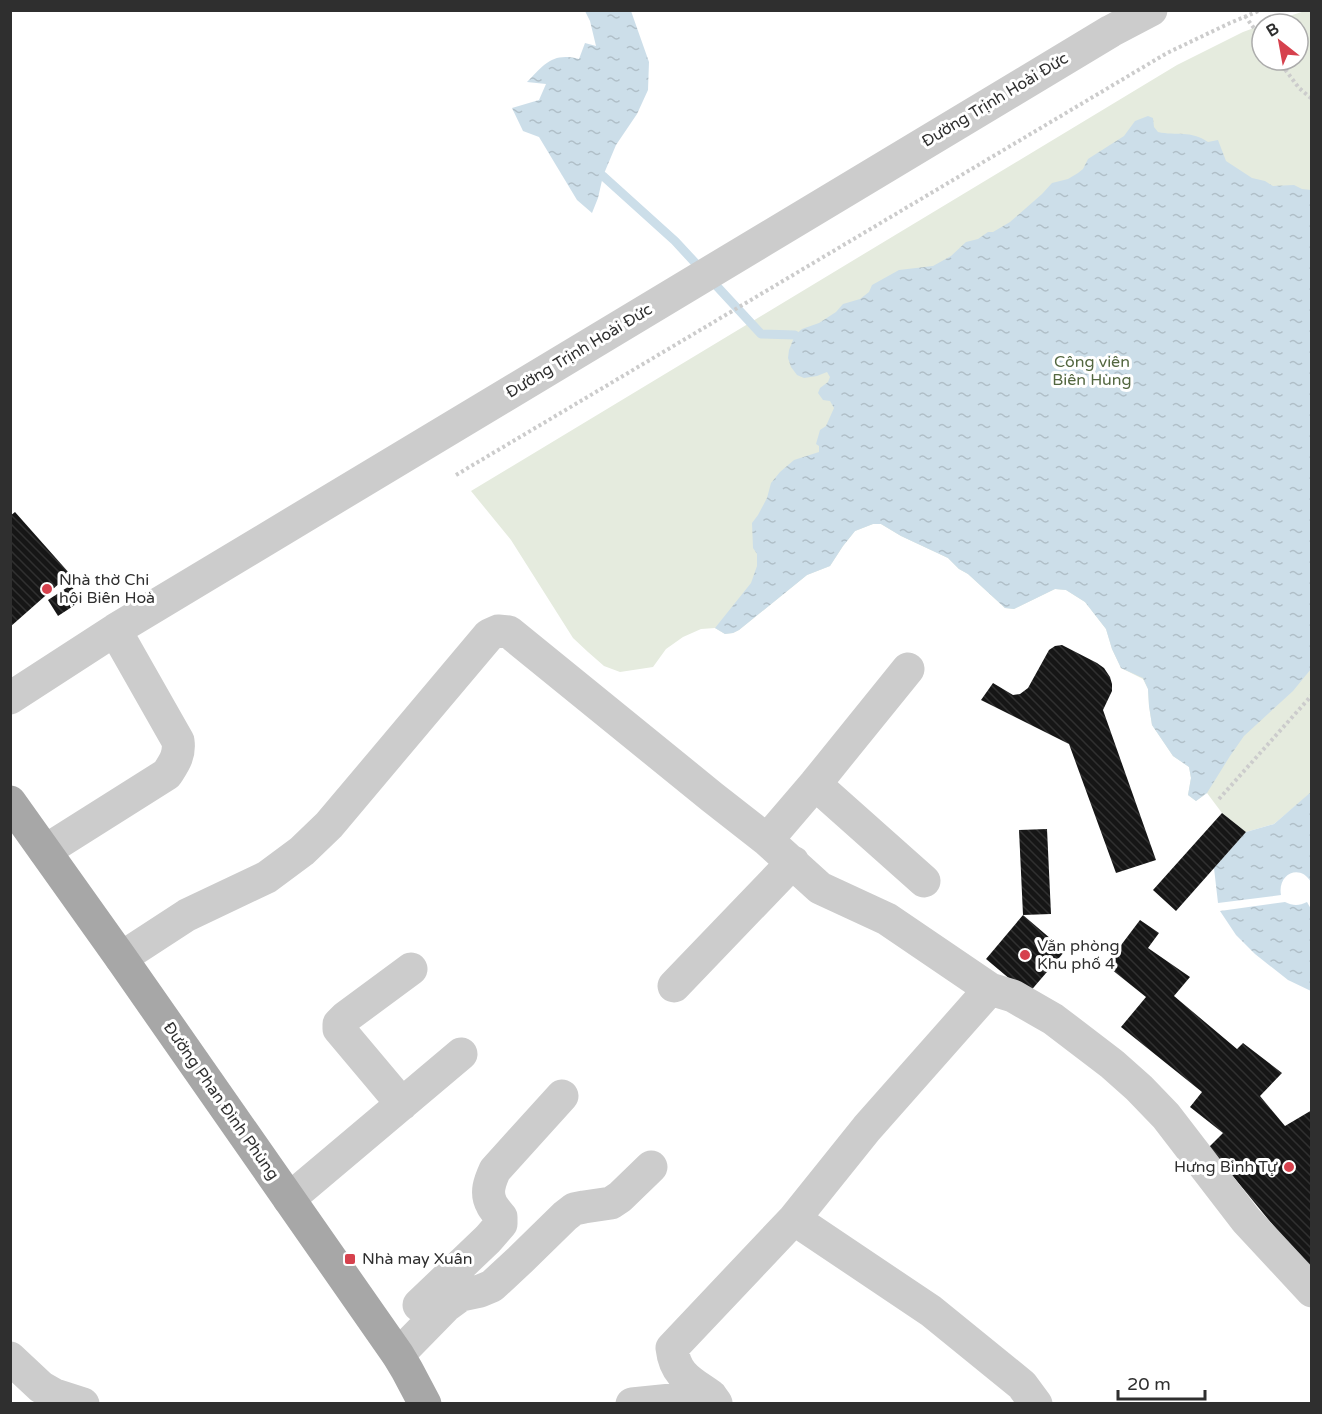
<svg xmlns="http://www.w3.org/2000/svg" width="1322" height="1414" font-family="'Varela Round',sans-serif">
<style>
.green{fill:#e5ebde}
.water{fill:url(#water-ripples)}
.lines{fill:none;stroke-linecap:round;stroke-linejoin:round}
.stream{stroke:#ccdee9;stroke-width:9}
.building{fill:url(#building-back-hatch)}
.path{stroke:#ccc;stroke-width:4;stroke-dasharray:3 3;stroke-linecap:butt}
.minor{stroke:#ccc;stroke-width:33}
.major{stroke:#a7a7a7;stroke-width:33}
.poi-dot{fill:#d6414d;stroke:#fff;stroke-width:2}
.labels{text-anchor:middle;dominant-baseline:central;stroke-width:6;stroke-linejoin:round;paint-order:stroke}
.street-label{font-size:16px;fill:#2f2f2f;stroke:#fff}
.park-label{font-size:16px;fill:#536740;stroke:#fff}
.poi-label{font-size:16px;fill:#2f2f2f;stroke:#fff;text-anchor:start}
</style>
<defs>
<pattern id="water-ripples" width="26" height="14" patternUnits="userSpaceOnUse" patternTransform="scale(1.5)"><rect width="26" height="14" fill="#ccdee9"/><path d="M2 4q2-2 4 0t4 0M15 11q2-2 4 0t4 0" fill="none" stroke="#b0bfc8"/></pattern>
<pattern id="building-back-hatch" width="6" height="6" patternUnits="userSpaceOnUse" patternTransform="scale(1.5)"><rect width="6" height="6" fill="#161616"/><path d="M-1 5l2 2M0 0l6 6M5-1l2 2" fill="none" stroke="#303030"/></pattern>
</defs>
<rect width="100%" height="100%" fill="#fff"/>
<path class="green" d="M1305,11H1311L1312,792L1274,824L1246,832L1222,813L1207,793L1196,801L1188,795L1191,778L1189,767L1173,756L1152,725L1149,706L1148,689L1143,679L1121,668L1112,649L1106,629L1085,602L1066,590L1055,589L1014,609L1005,608L968,574L959,569L948,558L901,536L881,524H873L855,531L843,546L830,566L807,575L739,630L733,633L725,634L715,628L701,629L683,637L666,649L653,667L620,672L604,666L588,652L573,638L511,540L471,491L1177,65L1243,32L1262,25V60H1298V24H1264Z"/>
<path class="water" d="M585,11H631L649,62L648,90L637,114L616,145L603,176L598,198L592,213L577,200L539,137L523,131L512,108L539,100L546,84L527,82C544,65 552,52 579,59L585,43L596,46L590,21Z
M1148,116L1153,118L1154,127L1158,132C1176,136 1191,130 1208,142L1218,140L1226,161L1252,178L1265,181L1273,186L1294,185L1302,189L1311,190V669L1293,691L1244,736L1230,756L1207,793L1196,801L1188,795L1191,778L1189,767L1173,756L1152,725L1149,706L1148,689L1143,678L1121,668L1112,649L1106,629L1085,602L1066,590L1055,589L1014,609L1005,608L968,574L959,569L948,558L901,536L881,524H873L855,531L843,546L830,566L807,575L739,630L733,633L725,634L715,628L751,583L757,566V554L753,548L752,523L758,515L767,498L771,483L780,472L794,460L819,452V446L816,444L820,430L826,426L834,408L830,401L823,400L818,393L820,388L828,382L830,377L827,372L817,376L804,378L797,375L791,367L788,358L789,350L795,335L802,329L819,323L836,312L843,304L860,299L869,292L872,285L899,270L933,266L951,256L966,242L978,239L988,232H993L1010,222L1042,194L1052,183L1068,179L1078,173L1083,169L1088,159L1124,136L1135,121Z
M1311,792V882C1300,863 1277,874 1281,895L1218,903L1214,868L1246,832L1274,824Z
M1285,902C1293,906 1299,906 1307,902L1311,909V991L1288,980L1255,954L1236,935L1220,911Z"/>
<g class="lines">
<path class="stream" d="M603,176L675,241L761,334L795,335"/>
</g>
<path class="building" d="M15,512L70,574L10,627V516Z
M71,585L81,601L58,616L48,600Z
M1062,645L1097,663L1104,668L1110,677L1112,684V691L1103,710L1156,860L1116,873L1069,744L981,700L993,683L1013,695L1020,694L1028,688L1049,650L1055,646Z
M1222,813L1246,832L1176,911L1153,890Z
M1047,829L1051,914L1023,915L1019,830Z
M1023,915L1065,951L1028,994L986,959Z
M1140,920L1159,933L1148,948L1190,977L1174,996L1237,1049L1243,1043L1282,1073L1260,1096L1285,1126L1312,1110V1267L1308,1268L1209,1147L1223,1133L1190,1107L1202,1092L1121,1027L1146,997L1106,965Z"/>
<g class="lines">
<path class="path" d="M1245,16L1262,39
M1278,60L1299,88L1312,99
M456,475L1167,53L1230,23L1261,10
M1219,799L1312,695"/>
<path class="minor" d="M10,698L115,630L1111,31L1151,10
M815,784L924,881
M767,840L815,784L908,669
M45,851L167,774C174,763 180,755 178,741L115,630
M121,958L187,915L267,877L302,851L329,825L489,635L498,631L509,632L712,797L767,840L820,888L887,919L990,989L1013,996L1039,1011L1053,1019L1112,1064L1139,1088L1166,1116L1246,1220L1312,1291
M674,986L793,862
M402,1104L344,1035L339,1029V1024L346,1017L411,969
M289,1199L461,1054
M794,1219L931,1311L1022,1385L1036,1404
M419,1305L488,1239L501,1224V1217C498,1213 494,1209 492,1205C485,1193 490,1181 495,1170L562,1096
M398,1355L446,1306L461,1295L480,1291L492,1286L520,1260L565,1216L574,1209L584,1207L611,1203L620,1197L651,1167
M10,1358L41,1387L55,1395L83,1404
M711,1396C690,1381 675,1375 672,1348L794,1219L867,1128L990,989
M632,1404L711,1396L716,1403"/>
<path class="major" d="M10,802L121,958L398,1355L407,1370L425,1404"/>
</g>
<g class="poi-dot">
<circle cx="47" cy="589" r="6"/>
<circle cx="1025" cy="955" r="6"/>
<circle cx="1289" cy="1167" r="6"/>
<rect x="344" y="1253" width="12" height="12" rx="3"/>
</g>
<g class="labels">
<g class="street-label">
<text transform="translate(995 100) rotate(-31)">Đường Trịnh Hoài Đức</text>
<text transform="translate(579 351) rotate(-31)">Đường Trịnh Hoài Đức</text>
<text transform="translate(221 1101) rotate(55)">Đường Phan Đình Phùng</text>
</g>
<g class="park-label">
<text x="1092" y="362">Công viên<tspan x="1092" dy="18">Biên Hùng</tspan></text>
</g>
<g class="poi-label">
<text x="59" y="580">Nhà thờ Chi<tspan x="59" dy="18">hội Biên Hoà</tspan></text>
<text x="1037" y="946">Văn phòng<tspan x="1037" dy="18">Khu phố 4</tspan></text>
<text x="1277" y="1167" text-anchor="end">Hưng Bình Tự</text>
<text x="362" y="1259">Nhà may Xuân</text>
</g>
</g>
<rect width="1322" height="1414" fill="none" stroke="#2f2f2f" stroke-width="24"/>
<g transform="translate(1280 42) rotate(329)"><circle r="28" fill="#ffffff" stroke="#acacac" stroke-width="1.5"/>
<path d="M0-4.5L10 22L0 15L-10 22Z" fill="#d6414d"/>
<text y="-9" font-size="16" font-weight="bold" text-anchor="middle" fill="#2f2f2f">B</text>
</g>
<path d="M1118 1390v9h87v-9" fill="none" stroke="#2f2f2f" stroke-width="3"/>
<text x="1127" y="1390" font-size="18" fill="#2f2f2f" stroke="#ffffff" stroke-width="4.5" paint-order="stroke">20 m</text>
</svg>
